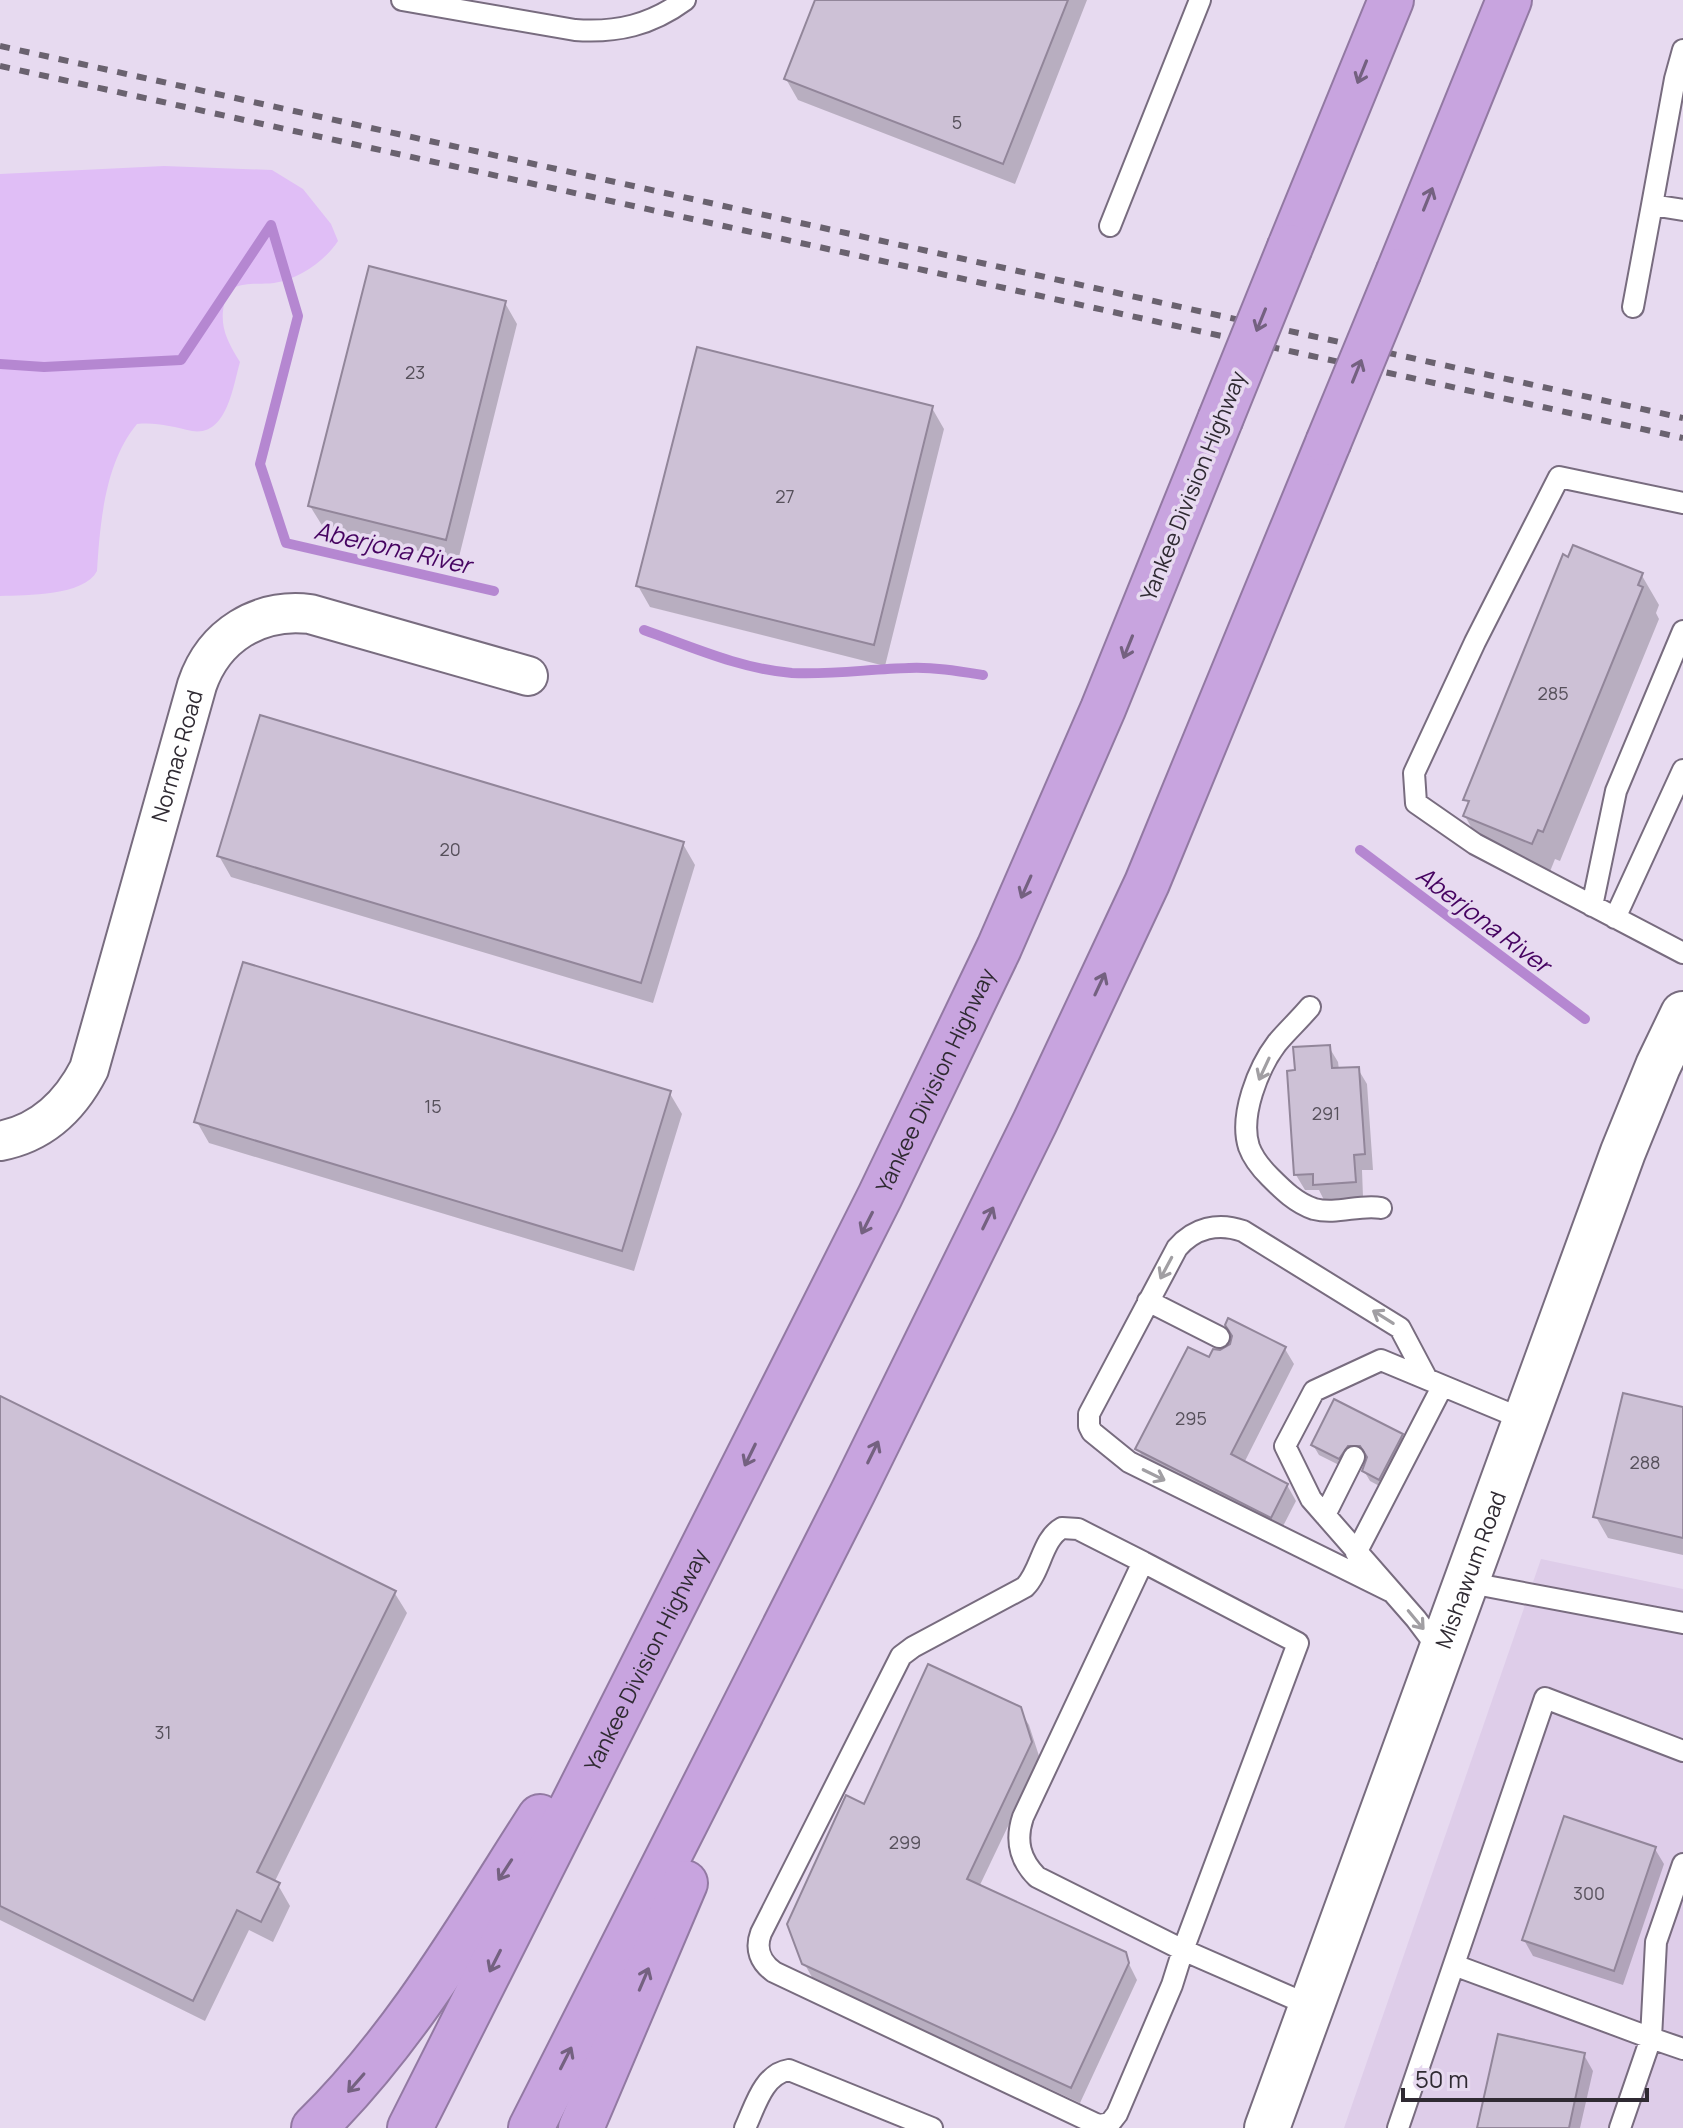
<svg xmlns="http://www.w3.org/2000/svg" width="1683" height="2128" font-family="Manrope,sans-serif">
<style>
.built{fill:#decde9}
.green{fill:#e0bef6}
.shadow{fill:#0003}
.lines{fill:none;stroke-linecap:round;stroke-linejoin:round}
.stream{stroke:#b587d1;stroke-width:10}
.building{fill:#cdc1d6;stroke:#92869a;stroke-width:2}
.lane-casing{stroke:#786c7f;stroke-width:24}
.street-casing{stroke:#786c7f;stroke-width:42}
.secondary-casing{stroke:#786c7f;stroke-width:48}
.highway-casing{stroke:#9279a2;stroke-width:48}
.lane{stroke:#fff;stroke-width:20}
.street{stroke:#fff;stroke-width:38}
.secondary{stroke:#fff;stroke-width:44}
.highway{stroke:#c8a4df;stroke-width:44}
.rail{stroke:#6a626f;stroke-width:6;stroke-dasharray:10 10;stroke-linecap:butt}
.highway-bridge-casing{stroke:#9279a2;stroke-width:48;stroke-linecap:butt}
.highway-bridge{stroke:#c8a4df;stroke-width:44}
.oneway{stroke:#746180}
.oneway2{stroke:#a19fa3}
.labels{text-anchor:middle;dominant-baseline:central;stroke-width:7;stroke-linejoin:round;paint-order:stroke}
.number-label{font-size:18px;fill:#56505b}
.street-label{font-size:22px;fill:#2f2a32;stroke:#e7daf0}
.water-label{font-size:24px;font-style:italic;fill:#460361;stroke:#e7daf0}
</style>
<rect width="100%" height="100%" fill="#e7daf0"/>
<path class="built" d="M1541,1559L1683,1589V2128H1344Z"/>
<path class="green" d="M164,166L272,170L303,189L331,224L338,241C324,262 299,279 274,283C255,285 250,281 229,289C217,319 223,335 240,362C233,386 227,437 192,431C173,427 157,422 137,424C105,462 100,523 97,571C84,596 27,595 0,596V174Z"/>
<path class="shadow" d="M816,0H1087L1015,184L798,100L786,79Z
M505,303L517,324L458,561L323,527L310,506Z
M932,408L944,429L885,666L650,607L638,586Z
M1641,574L1659,605L1656,613L1659,619L1560,861L1555,859L1549,874L1482,847L1465,816L1469,805L1466,799Z
M683,844L695,865L653,1003L231,877L219,856Z
M1329,1047L1338,1062L1339,1070L1358,1069L1367,1084L1373,1170H1362L1363,1197L1324,1200L1319,1190H1305L1296,1175L1297,1072Z
M669,1092L682,1114L634,1271L209,1143L197,1122Z
M1285,1349L1294,1364L1244,1463L1287,1485L1296,1501L1280,1532L1147,1465L1138,1449L1210,1360Z
M0,1399L394,1592L407,1613L274,1883L278,1885L290,1906L273,1942L249,1930L205,2021L0,1920Z
M1683,1409V1555L1608,1538L1596,1517Z
M1401,1436L1407,1446L1385,1489L1370,1481L1364,1471L1370,1456L1353,1455L1345,1468L1319,1455L1313,1445Z
M1019,1709L1029,1725L1040,1759L979,1887L1124,1954L1137,1980L1080,2103L813,1979L804,1963L865,1807Z
M1655,1849L1664,1864L1623,1985L1533,1956L1524,1940Z
M1584,2055L1593,2071L1580,2128H1480Z"/>
<g class="lines">
<path class="stream" d="M0,364L44,367L181,360L271,225L298,316L260,464L286,543L494,591
M644,630C692,647 741,669 792,673C831,675 870,669 909,668C934,667 958,671 983,675
M1360,850L1585,1019"/>
</g>
<path class="building" d="M815,0H1068L1003,164L784,79Z
M369,266L506,301L446,540L308,506Z
M697,347L933,406L874,645L636,586Z
M1573,545L1643,573L1638,585L1643,587L1543,832L1538,830L1532,844L1463,816L1469,801L1463,800L1563,554L1568,557Z
M260,715L684,842L641,983L217,856Z
M243,962L671,1091L622,1251L194,1122Z
M1330,1045L1332,1068L1359,1067L1365,1154L1354,1155L1356,1182L1313,1185V1174L1294,1175L1287,1071L1295,1070L1293,1047Z
M1228,1318L1286,1347L1231,1454L1288,1484L1271,1518L1135,1449L1188,1347L1209,1357L1213,1349L1220,1350L1230,1344L1232,1336L1225,1325Z
M1623,1393L1683,1407V1538L1593,1517Z
M0,1396L396,1591L257,1872L280,1883L261,1922L237,1910L193,2001L0,1906Z
M1334,1399L1403,1434L1379,1480L1362,1471L1367,1457L1360,1446H1348L1339,1459L1311,1445Z
M928,1664L1021,1707L1032,1742L967,1879L1126,1952L1129,1963L1071,2088L802,1964L787,1924L846,1795L864,1804Z
M1564,1816L1656,1847L1614,1971L1522,1940Z
M1498,2034L1585,2053L1569,2128H1477Z"/>
<g class="lines">
<defs>
<path id="lane" d="M402,0L575,30C617,33 651,25 685,0
M1683,50L1675,79L1652,205L1683,210
M1110,226L1200,0
M1633,307L1652,205
M1683,503L1559,477L1475,642L1414,773L1416,803L1475,844L1683,953
M1592,906L1616,791L1683,631
M1615,918L1683,770
M1310,1007C1300,1019 1287,1031 1277,1043C1258,1068 1239,1116 1249,1147C1253,1158 1262,1169 1270,1177C1283,1190 1296,1203 1314,1209C1337,1215 1359,1204 1381,1208
M1148,1301L1219,1337
M1325,1515L1354,1457
M1356,1553L1442,1387
M1143,1562L1078,1529L1062,1528C1042,1539 1041,1571 1025,1587L913,1647L901,1656L761,1933C755,1949 760,1962 774,1972L1098,2125L1110,2123L1117,2114L1172,1985L1183,1950L1311,2006
M1143,1562L1298,1643L1183,1950L1037,1877C1020,1860 1015,1841 1023,1817Z
M1465,1582L1683,1623
M1390,1591L1129,1462L1092,1432L1089,1426V1414L1177,1248C1194,1228 1218,1222 1243,1231L1400,1328L1427,1379
M1440,1651L1416,1619L1311,1499L1285,1446L1314,1391L1381,1360L1525,1420
M1683,1864L1656,1942L1651,2038L1683,2049
M1454,1965L1651,2038L1620,2128
M745,2128C755,2107 763,2074 789,2070L932,2128
M1398,2128L1545,1698L1683,1751"/>
<g id="street">
<path id="s1" d="M0,1141C42,1133 70,1106 89,1069L197,685C214,635 259,608 310,614L528,676"/>
</g>
<g id="secondary">
<path id="s2" d="M1267,2128L1623,1152L1658,1066L1683,1014"/>
</g>
<g id="highway">
<path d="M1290,247L1391,0"/>
<path d="M1399,271L1509,0"/>
<path d="M314,2128C406,2038 471,1924 540,1817"/>
<path id="s3" d="M410,2128L880,1196L999,948L1103,709L1220,420"/>
<path d="M531,2128L853,1492L1035,1122L1147,883L1328,443"/>
<path d="M581,2128L685,1883"/>
</g>
</defs>
<use href="#lane" class="lane-casing"/>
<use href="#street" class="street-casing"/>
<use href="#secondary" class="secondary-casing"/>
<use href="#highway" class="highway-casing"/>
<use href="#lane" class="lane"/>
<use href="#street" class="street"/>
<use href="#secondary" class="secondary"/>
<use href="#highway" class="highway"/>
<path class="rail" d="M0,46L1683,418
M0,66L1683,438"/>
<defs>
<path id="highway-bridge" d="M1220,420L1290,247
M1328,443L1399,271"/>
</defs>
<use href="#highway-bridge" class="highway-bridge-casing"/>
<use href="#highway-bridge" class="highway-bridge"/>
</g>
<defs><path id="oneway-shaft" d="M-6 0H5M1.5-3L5.5 0L1.5 3" fill="none" stroke-width="1.6" stroke-linecap="round" stroke-linejoin="round" transform="scale(2)"/></defs>
<g class="oneway">
<use href="#oneway-shaft" transform="translate(1362 72) rotate(112)"/>
<use href="#oneway-shaft" transform="translate(1428 199) rotate(-68)"/>
<use href="#oneway-shaft" transform="translate(1261 320) rotate(112)"/>
<use href="#oneway-shaft" transform="translate(1357 371) rotate(-68)"/>
<use href="#oneway-shaft" transform="translate(1128 647) rotate(112)"/>
<use href="#oneway-shaft" transform="translate(1026 887) rotate(114)"/>
<use href="#oneway-shaft" transform="translate(1100 984) rotate(-65)"/>
<use href="#oneway-shaft" transform="translate(988 1218) rotate(-64)"/>
<use href="#oneway-shaft" transform="translate(867 1223) rotate(117)"/>
<use href="#oneway-shaft" transform="translate(873 1452) rotate(-64)"/>
<use href="#oneway-shaft" transform="translate(750 1455) rotate(116)"/>
<use href="#oneway-shaft" transform="translate(505 1870) rotate(123)"/>
<use href="#oneway-shaft" transform="translate(495 1961) rotate(117)"/>
<use href="#oneway-shaft" transform="translate(644 1979) rotate(-67)"/>
<use href="#oneway-shaft" transform="translate(566 2058) rotate(-63)"/>
<use href="#oneway-shaft" transform="translate(356 2083) rotate(131)"/>
</g>
<g class="oneway2">
<use href="#oneway-shaft" transform="translate(1264 1069) rotate(115)"/>
<use href="#oneway-shaft" transform="translate(1166 1268) rotate(118)"/>
<use href="#oneway-shaft" transform="translate(1383 1317) rotate(-148)"/>
<use href="#oneway-shaft" transform="translate(1154 1475) rotate(26)"/>
<use href="#oneway-shaft" transform="translate(1416 1620) rotate(50)"/>
</g>
<g class="labels">
<g class="number-label">
<text x="957" y="122">5</text>
<text x="415" y="372">23</text>
<text x="785" y="496">27</text>
<text x="1553" y="693">285</text>
<text x="450" y="849">20</text>
<text x="433" y="1106">15</text>
<text x="1326" y="1113">291</text>
<text x="1191" y="1418">295</text>
<text x="1645" y="1462">288</text>
<text x="163" y="1732">31</text>
<text x="905" y="1842">299</text>
<text x="1589" y="1893">300</text>
</g>
<g class="street-label">
<text transform="translate(1193 486) rotate(-68)">Yankee Division Highway</text>
<text stroke="none"><textPath href="#s1" startOffset="444">Normac Road</textPath></text>
<text stroke="none"><textPath href="#s3" startOffset="1172">Yankee Division Highway</textPath></text>
<text stroke="none"><textPath href="#s2" startOffset="594">Mishawum Road</textPath></text>
<text stroke="none"><textPath href="#s3" startOffset="524">Yankee Division Highway</textPath></text>
</g>
<g class="water-label">
<text transform="translate(393 547) rotate(13)">Aberjona River</text>
<text transform="translate(1484 919) rotate(37)">Aberjona River</text>
</g>
</g>
<path d="M1403 2088v12h244v-12" fill="none" stroke="#2f2a32" stroke-width="4"/>
<text x="1415" y="2088" font-size="24" fill="#2f2a32" stroke="#e7daf0" stroke-width="6" paint-order="stroke">50 m</text>
</svg>
